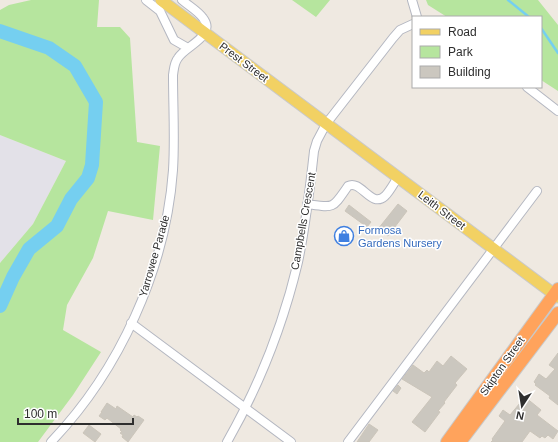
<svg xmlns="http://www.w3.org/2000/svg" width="558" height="442" font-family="Helvetica,sans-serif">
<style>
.industrial{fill:#e3e1e8}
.green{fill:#b6e59e}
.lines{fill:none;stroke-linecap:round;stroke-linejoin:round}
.stream{stroke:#75cff0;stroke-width:2.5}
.river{stroke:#75cff0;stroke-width:14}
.building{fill:#cbc7bf;stroke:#cbc5ba}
.minor-casing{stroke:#b4b7c1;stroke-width:10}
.major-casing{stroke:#c9c9c9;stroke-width:13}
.highway-casing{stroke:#c9c9c9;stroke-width:14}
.minor{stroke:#fff;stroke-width:8}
.major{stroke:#f2d163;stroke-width:11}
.highway{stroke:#ffa35c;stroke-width:12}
.labels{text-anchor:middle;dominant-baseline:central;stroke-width:3;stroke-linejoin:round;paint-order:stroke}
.street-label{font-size:11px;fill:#2e2e2e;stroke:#fff}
.shop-label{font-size:11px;fill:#366cbe;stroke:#fff;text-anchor:start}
</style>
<rect width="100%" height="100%" fill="#efe9e1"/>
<path class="industrial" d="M0,135L66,161L33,224L0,263Z"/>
<path class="green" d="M31,0H99L97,27H120L130,38L137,142L160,146L153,220L108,211L93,258L67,305L63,330L101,352L73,395L38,442H0V263L33,224L66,161L0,135V10L9,5Z
M292,0H330L316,17Z
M426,0H538L558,25V91L541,80V17H447L428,5Z"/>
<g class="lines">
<path class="stream" d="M508,0L529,17
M541,28L558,53"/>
<path class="river" d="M0,31L49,48L75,66L96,102L92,165L88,178L71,199L57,226L29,249L13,277L0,306"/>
</g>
<path class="building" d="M398,204L407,211L388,236L378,229Z
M349,205L371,222L367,227L345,211Z
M558,353V405L549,398L550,396L535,385L536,384L534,382L539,374L546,379L555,369L549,365Z
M451,356L467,369L455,383L457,385L444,402L445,403L438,411L440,412L425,432L412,422L432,397L402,379L413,365L424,373L427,370L429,372L437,361L443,366Z
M398,385L401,388L397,394L393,391Z
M525,397L541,410L537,415L558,431L553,439L548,435L545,438L542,436L540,438L530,431L522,442H491L493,440L492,439L505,421L499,416L503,410L510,415Z
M107,403L116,409L117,406L133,417L134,415L137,417L138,416L144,420L128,442L122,437L123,435L120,433L122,432L120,430L121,429L107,418L105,420L99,416L102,412H101Z
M369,424L378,430L369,442H357Z
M89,425L101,434L95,442L83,433Z"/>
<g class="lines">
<defs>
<path id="minor" d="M146,0L160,11L174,40L188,48
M412,0L417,17
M527,87L558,111
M307,204C335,208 332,209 348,186C361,179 371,209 385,196C390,191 394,183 398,177
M131,323L291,442
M51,442C119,371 166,269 173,170C175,138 173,107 173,75C174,69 174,63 178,58C185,46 217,36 203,18C198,11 189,6 182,0
M227,442C259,386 283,325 298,262C306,225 310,188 314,151L317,141L326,124L393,38L400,30L413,24
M348,442L537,191"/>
<path id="major" d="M161,0L558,297"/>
<path id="highway" d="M447,442L558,289
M460,442L558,313"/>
</defs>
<use href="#minor" class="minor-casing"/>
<use href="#major" class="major-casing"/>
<use href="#highway" class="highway-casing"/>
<use href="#minor" class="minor"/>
<use href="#major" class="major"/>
<use href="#highway" class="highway"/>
</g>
<defs>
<symbol id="shop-ring" viewBox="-11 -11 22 22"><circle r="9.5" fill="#fff" stroke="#3f7fe0" stroke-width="1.5"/><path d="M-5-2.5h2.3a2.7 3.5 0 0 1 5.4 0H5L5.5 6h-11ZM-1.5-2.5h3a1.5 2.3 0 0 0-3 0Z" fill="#3f7fe0"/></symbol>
</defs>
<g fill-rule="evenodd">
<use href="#shop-ring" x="333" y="225" width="22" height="22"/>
</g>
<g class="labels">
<g class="street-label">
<text transform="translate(244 62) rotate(37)">Prest Street</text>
<text transform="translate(442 210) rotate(37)">Leith Street</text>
<text transform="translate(303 221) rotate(-80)">Campbells Crescent</text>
<text transform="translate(154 256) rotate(-74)">Yarrowee Parade</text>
<text transform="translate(502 366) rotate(-55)">Skipton Street</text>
</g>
<g class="shop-label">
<text x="358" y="230">Formosa<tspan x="358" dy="13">Gardens Nursery</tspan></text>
</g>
</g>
<rect x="412" y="16" width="130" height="72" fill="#ffffff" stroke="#ababab"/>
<rect x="420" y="29" width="20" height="6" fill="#f2d163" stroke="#ababab"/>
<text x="448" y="36" font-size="12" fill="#2e2e2e">Road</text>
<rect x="420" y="46" width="20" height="12" fill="#b6e59e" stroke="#ababab"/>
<text x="448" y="56" font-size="12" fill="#2e2e2e">Park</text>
<rect x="420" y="66" width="20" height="12" fill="#cbc7bf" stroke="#ababab"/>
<text x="448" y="76" font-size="12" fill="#2e2e2e">Building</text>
<g transform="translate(522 406) rotate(192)" stroke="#ffffff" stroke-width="3" paint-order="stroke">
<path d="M0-3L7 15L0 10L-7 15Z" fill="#2e2e2e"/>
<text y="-6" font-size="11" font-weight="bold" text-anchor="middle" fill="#2e2e2e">N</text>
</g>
<path d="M18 418v6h115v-6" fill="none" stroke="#2e2e2e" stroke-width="2"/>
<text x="24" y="418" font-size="12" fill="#2e2e2e" stroke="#ffffff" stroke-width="3" paint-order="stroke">100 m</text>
</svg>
